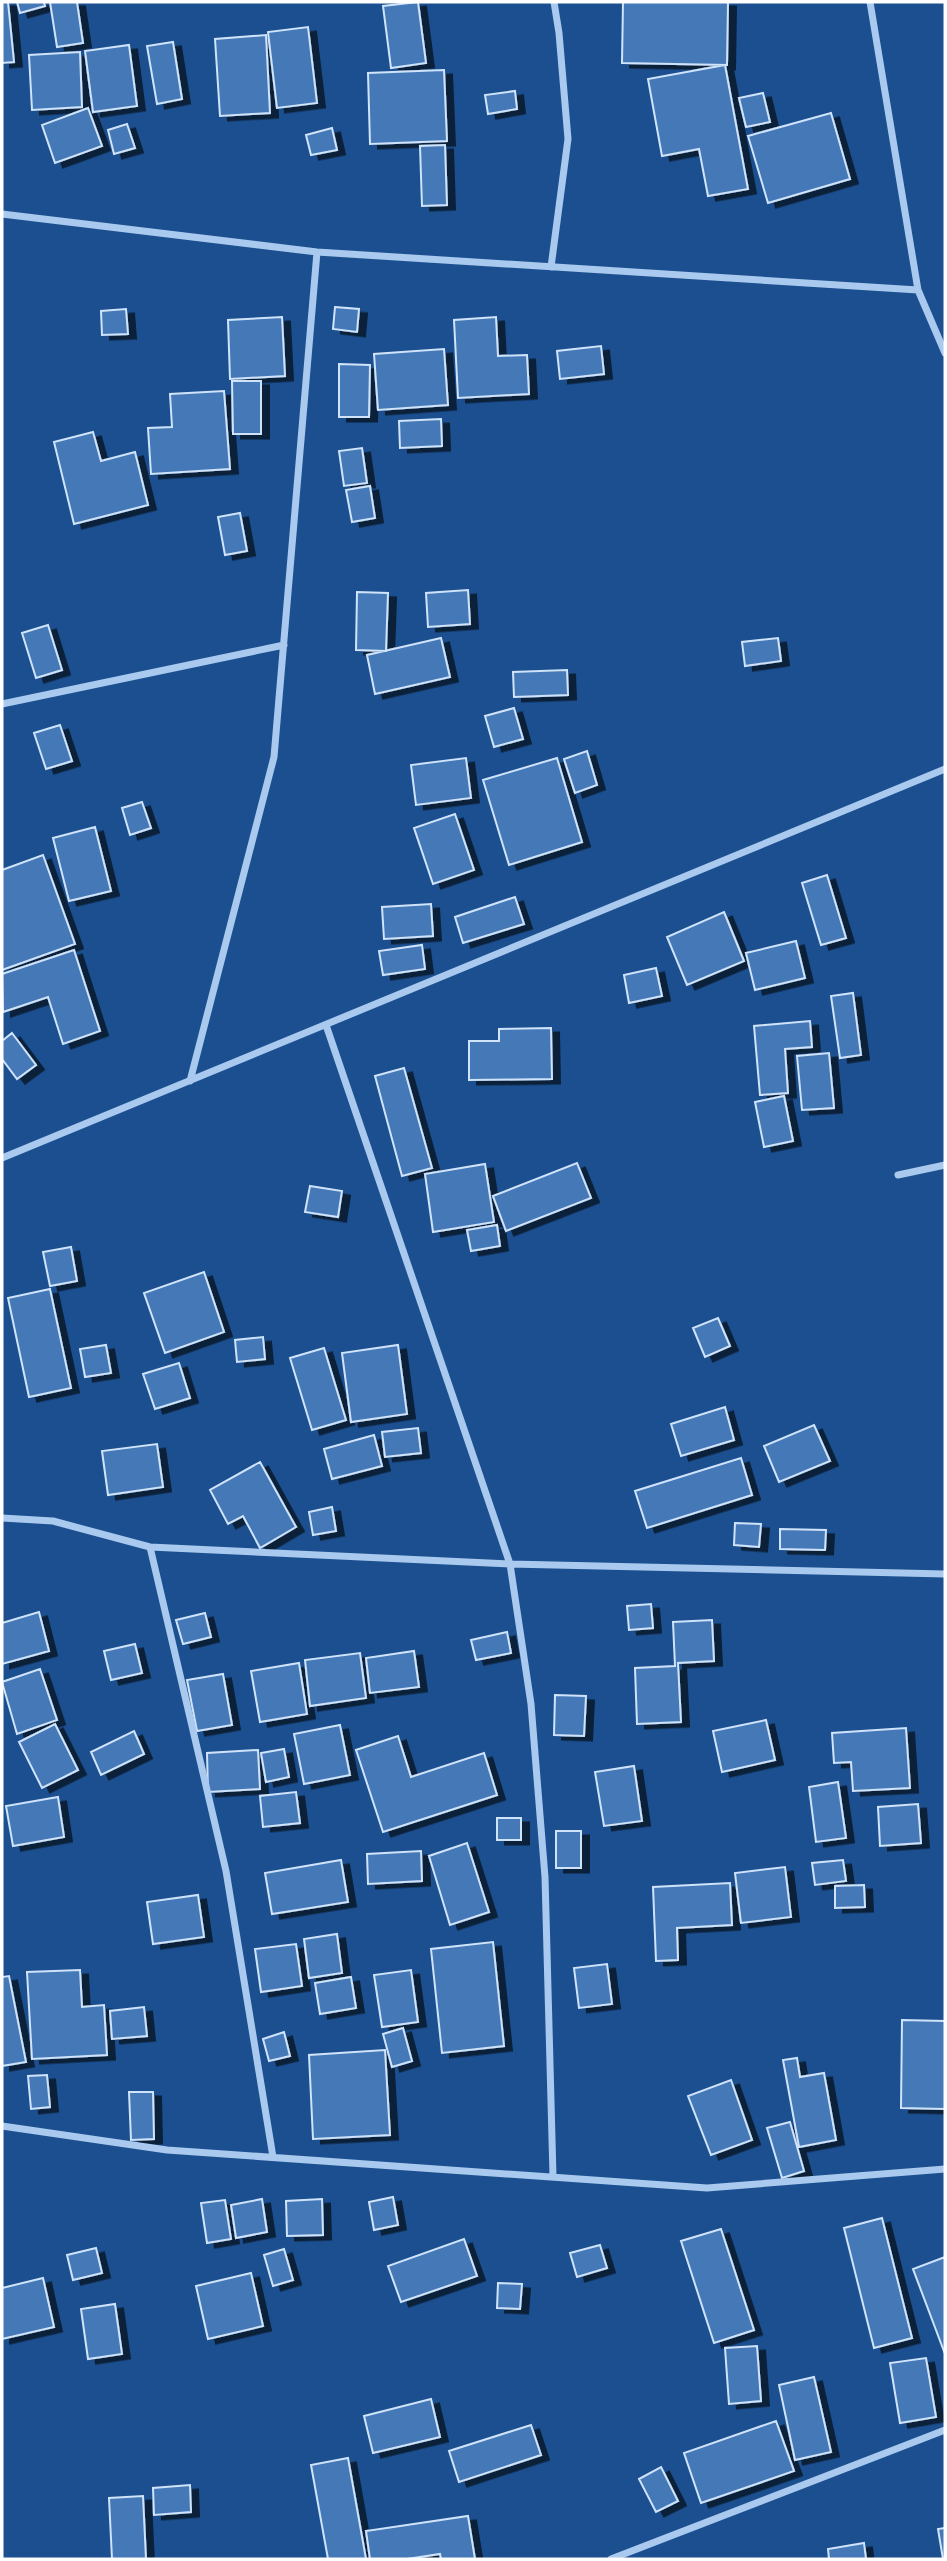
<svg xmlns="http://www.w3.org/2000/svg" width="947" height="2561" font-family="Montserrat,sans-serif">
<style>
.building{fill:#4478b7;stroke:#cfe3fa;stroke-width:2;filter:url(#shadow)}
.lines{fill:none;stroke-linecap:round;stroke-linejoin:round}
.street{stroke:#a9c9ee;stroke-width:7}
</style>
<defs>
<filter id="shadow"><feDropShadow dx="8" dy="4.5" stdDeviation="0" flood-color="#0009"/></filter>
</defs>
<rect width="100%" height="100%" fill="#1b4f8f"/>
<path class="building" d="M2,2H8L14,62L2,63Z
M17,2H44L45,6L20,13Z
M50,2H77L83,43L57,47Z
M418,2L426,63L391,68L383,6Z
M623,2H728L727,65L622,63Z
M308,27L317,103L277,108L268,32Z
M266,35L270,113L220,116L215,39Z
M173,42L182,99L157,104L147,46Z
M129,45L137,106L93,112L85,51Z
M80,52L82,107L32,110L29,55Z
M725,65L748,189L708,196L699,149L662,156L648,79Z
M444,70L447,141L370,144L368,73Z
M515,91L517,109L488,114L485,95Z
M763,93L770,122L746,127L739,98Z
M88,108L102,146L55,163L42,125Z
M831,113L850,179L768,203L748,136Z
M127,124L135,148L114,154L108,130Z
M332,128L337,150L311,155L306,135Z
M445,145L447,205L422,206L420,146Z
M335,307L359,309L357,332L333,329Z
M126,309L128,334L102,335L101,311Z
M282,317L285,376L230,379L228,320Z
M496,317L498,356L527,355L529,394L458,398L454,320Z
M601,346L604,374L560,379L557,351Z
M444,349L448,405L378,410L374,354Z
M339,364L370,365L369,417H339Z
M232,381H261V434H233Z
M224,391L230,469L151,474L148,428L172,427L170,394Z
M441,419L442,446L400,448L399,421Z
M93,432L101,461L135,452L148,505L74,524L54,442Z
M362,448L367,483L344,486L339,451Z
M370,486L375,518L352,522L346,490Z
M240,513L247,551L225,555L218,517Z
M468,590L470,624L428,627L426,593Z
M357,592L388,593L386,651L356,650Z
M48,625L62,670L36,678L22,633Z
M441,638L450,677L375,694L367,655Z
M778,638L781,661L745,666L742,642Z
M567,670L568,695L514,697L513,672Z
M514,708L523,739L494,747L485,716Z
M60,725L72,761L46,769L34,733Z
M587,751L597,785L575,793L564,759Z
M466,758L471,798L416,805L411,765Z
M557,758L582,842L509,865L483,780Z
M142,802L151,828L130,835L122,808Z
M455,814L474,870L433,884L414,828Z
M95,827L111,891L69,901L53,838Z
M43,855L75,944L2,970V870Z
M827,875L846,938L821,945L802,883Z
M515,897L524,924L463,943L455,917Z
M431,904L433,936L384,939L382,907Z
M724,912L744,961L687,985L667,937Z
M796,941L805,978L755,990L746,953Z
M422,945L425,969L383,975L379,951Z
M74,950L100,1031L63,1044L48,997L3,1012L2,974Z
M656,968L662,996L629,1003L624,975Z
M853,993L861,1055L840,1058L831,996Z
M810,1021L812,1047L785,1049L788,1093L760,1095L754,1026Z
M551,1028L552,1079L469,1080V1041H499V1029Z
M12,1033L36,1065L17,1079L2,1059V1041Z
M829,1053L834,1108L802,1110L797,1056Z
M404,1068L432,1168L402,1176L375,1076Z
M784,1096L793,1141L764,1147L755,1102Z
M577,1163L591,1198L506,1231L493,1196Z
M485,1164L494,1222L433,1232L425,1174Z
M310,1186L342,1191L338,1217L305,1212Z
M497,1225L500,1246L471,1251L467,1230Z
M71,1247L77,1281L50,1286L43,1252Z
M204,1272L224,1332L165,1353L144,1293Z
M50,1289L71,1388L29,1397L8,1298Z
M718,1318L730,1346L705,1357L693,1328Z
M263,1337L265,1359L237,1362L235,1340Z
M106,1345L111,1373L85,1377L80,1349Z
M398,1345L407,1414L351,1422L342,1353Z
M324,1348L346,1420L312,1430L290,1358Z
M179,1363L190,1398L155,1409L143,1374Z
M725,1407L734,1440L681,1456L671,1424Z
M814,1425L830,1461L779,1482L764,1446Z
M418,1428L421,1453L385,1457L382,1432Z
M374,1435L382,1466L332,1479L324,1449Z
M157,1444L163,1487L108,1495L102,1451Z
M741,1458L752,1495L647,1528L635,1491Z
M260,1462L296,1527L260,1548L243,1516L228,1524L210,1490Z
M332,1507L336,1531L313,1535L309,1512Z
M735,1523L761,1524L759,1547L734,1545Z
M780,1529L826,1530L825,1550L780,1549Z
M651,1604L653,1628L629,1630L627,1606Z
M39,1612L49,1651L2,1664V1623Z
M205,1613L211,1637L183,1644L176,1620Z
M712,1620L714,1661L678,1663L681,1722L637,1724L635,1668L675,1666L673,1622Z
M507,1632L511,1653L476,1660L471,1640Z
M135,1644L142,1673L111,1680L104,1651Z
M414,1651L419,1687L370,1693L366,1658Z
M360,1653L366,1698L310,1706L305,1660Z
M299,1663L307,1714L260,1722L251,1671Z
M40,1669L57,1720L17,1734L2,1682Z
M223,1674L232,1725L197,1731L187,1680Z
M555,1695L586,1696L584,1736L554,1735Z
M766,1720L775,1760L722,1772L713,1731Z
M55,1724L78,1770L42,1788L19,1742Z
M340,1725L350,1775L304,1784L294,1734Z
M906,1728L910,1788L853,1791L851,1762L834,1763L832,1733Z
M134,1731L144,1754L101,1775L91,1752Z
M398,1736L411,1777L484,1753L497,1795L383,1832L356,1750Z
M284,1749L289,1777L266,1782L261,1753Z
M258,1750L260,1789L208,1792L207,1753Z
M634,1766L642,1821L604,1826L595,1772Z
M838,1782L846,1838L816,1842L809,1787Z
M296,1792L300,1823L263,1827L260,1796Z
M58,1797L64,1837L13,1846L6,1806Z
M918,1804L921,1843L880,1846L878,1807Z
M497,1818H521V1840H497Z
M556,1831H581V1868H556Z
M467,1843L489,1912L450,1925L429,1856Z
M421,1851L422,1881L368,1884L367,1854Z
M341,1860L348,1902L272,1914L265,1873Z
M843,1860L846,1881L815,1885L812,1863Z
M785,1867L791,1917L741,1923L735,1873Z
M730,1883L732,1925L677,1928L678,1960L656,1961L653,1887Z
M864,1885L865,1907L835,1908V1886Z
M198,1895L204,1937L153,1944L147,1902Z
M337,1934L342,1973L309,1978L304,1939Z
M493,1942L504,2046L442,2053L431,1949Z
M296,1944L302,1986L261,1992L255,1949Z
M607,1964L612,2004L579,2008L574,1968Z
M80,1970L82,2007L104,2005L107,2055L32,2059L27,1972Z
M411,1970L418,2022L382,2027L374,1975Z
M9,1976L26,2062L2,2066V1977Z
M351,1977L356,2008L320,2014L315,1983Z
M144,2007L147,2036L112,2039L110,2011Z
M902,2020L945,2021V2109L901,2108Z
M403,2028L412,2061L392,2067L383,2034Z
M284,2032L290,2056L269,2061L263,2039Z
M385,2050L390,2135L313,2139L309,2055Z
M797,2058L800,2077L824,2073L836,2140L799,2147L783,2060Z
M47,2075L50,2107L31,2109L28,2076Z
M731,2080L752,2140L711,2155L688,2096Z
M129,2092H153L154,2139L131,2140Z
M790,2122L804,2171L782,2178L767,2128Z
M393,2197L398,2225L374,2230L369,2202Z
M262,2199L267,2232L236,2238L231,2205Z
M322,2199L323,2235L287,2236L286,2201Z
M225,2200L231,2239L207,2243L201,2203Z
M882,2218L912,2338L874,2348L844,2228Z
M721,2229L754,2330L714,2343L681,2241Z
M464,2239L477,2276L401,2302L388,2266Z
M600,2245L607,2268L577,2277L570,2253Z
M96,2248L102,2273L73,2280L67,2255Z
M284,2249L293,2280L273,2286L264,2255Z
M945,2257V2354L913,2269Z
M251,2273L263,2326L208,2339L196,2286Z
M43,2278L54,2327L2,2339V2288Z
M498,2283L522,2284L520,2309L497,2308Z
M115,2304L122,2354L88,2359L81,2309Z
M757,2346L761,2401L729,2404L725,2348Z
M926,2358L936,2417L900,2423L890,2363Z
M814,2377L831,2452L795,2460L779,2385Z
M431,2399L440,2437L373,2453L364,2416Z
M776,2421L794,2471L701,2503L684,2453Z
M531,2425L541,2455L459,2482L449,2451Z
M348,2458L366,2559H328L311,2465Z
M661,2467L678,2501L656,2512L639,2479Z
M190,2485L191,2512L154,2515L153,2488Z
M143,2496L146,2559H112L109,2498Z
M468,2516L475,2559H441L440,2554L407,2559H370L366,2531Z
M945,2528V2559H943L938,2529Z
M864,2543L866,2559H829L828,2549Z"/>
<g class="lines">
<path class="street" d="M870,2L918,290L945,353
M2,214L317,252L918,290
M551,267L568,139L559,33L554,2
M2,704L284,645
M326,1025L510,1564L531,1704L545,1877L553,2176
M190,1081L274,757L317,252
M2,1158L945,769
M898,1175L945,1165
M2,1518L53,1521L150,1547L510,1564L945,1574
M150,1547L226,1871L273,2157
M2,2126L167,2150L707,2188L945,2169
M611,2559L945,2430"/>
</g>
<rect width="947" height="2561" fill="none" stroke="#ffffff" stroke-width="7"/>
</svg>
